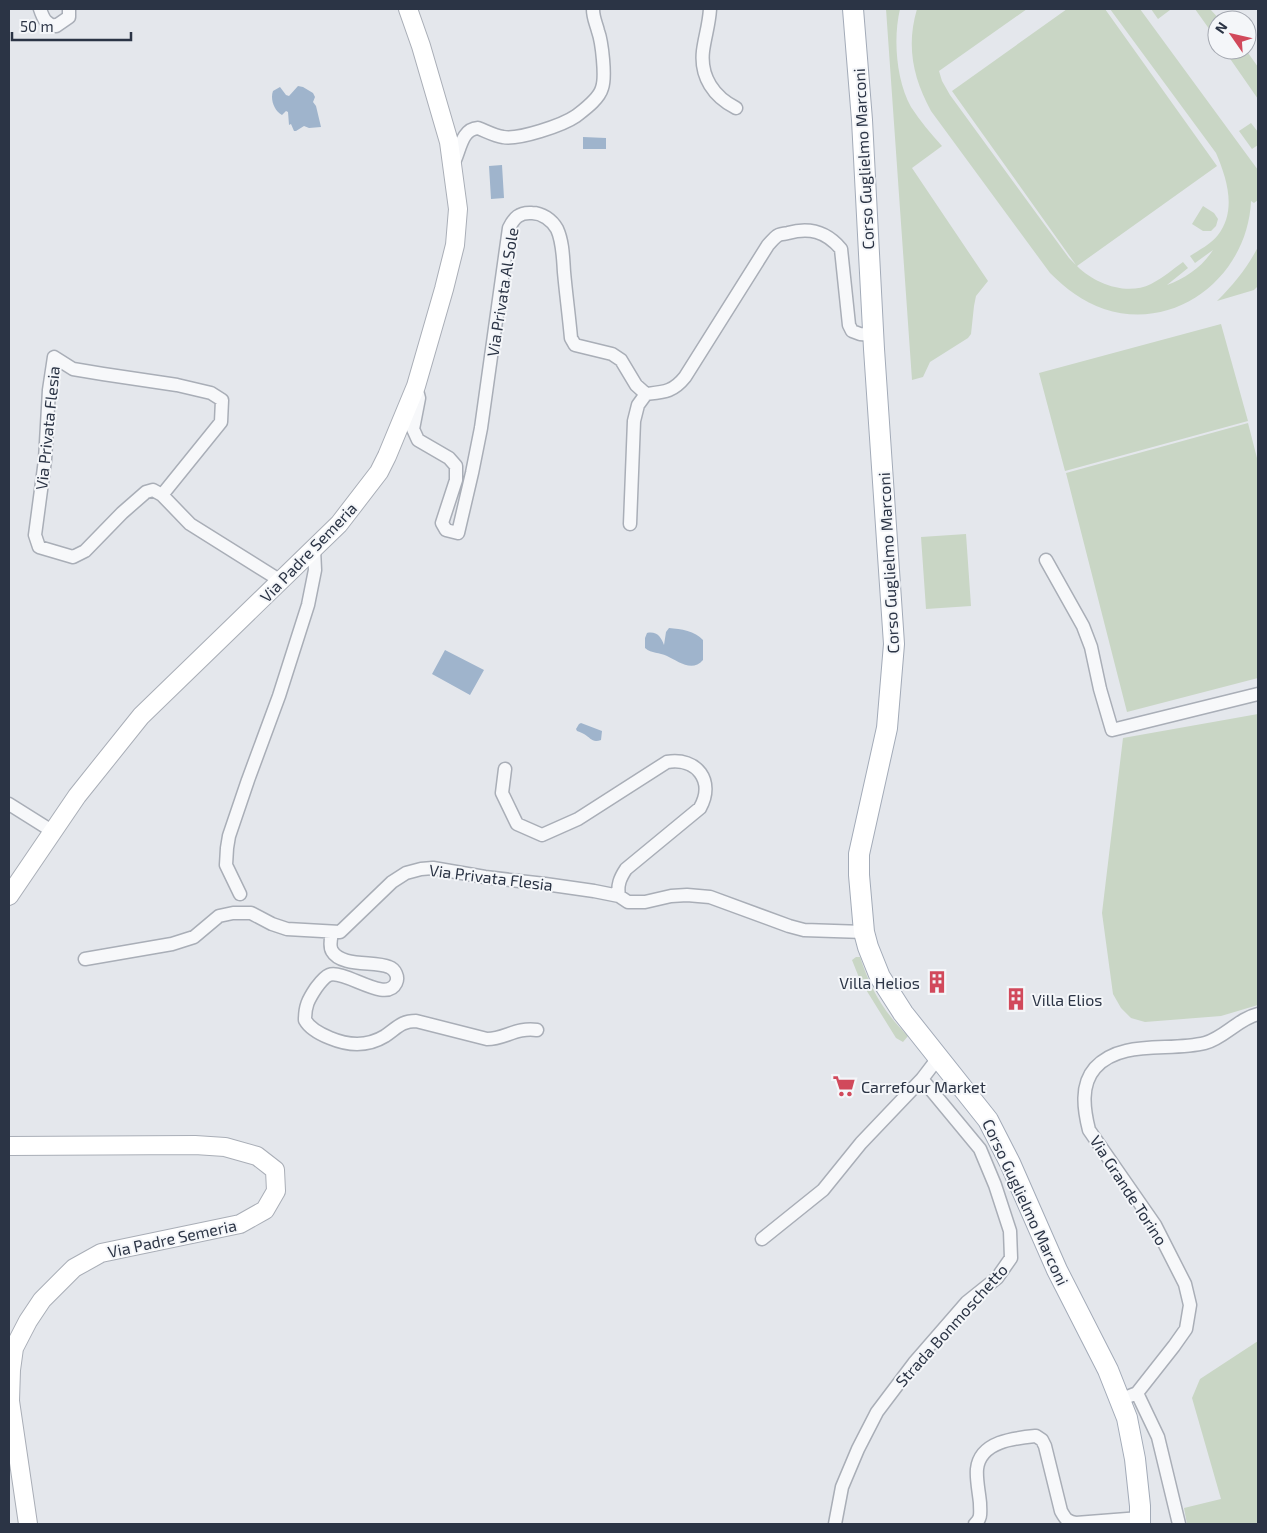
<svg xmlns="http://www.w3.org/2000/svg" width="1267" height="1533" font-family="'Exo 2',sans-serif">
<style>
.green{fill:#c9d6c5}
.water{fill:#9fb4cc}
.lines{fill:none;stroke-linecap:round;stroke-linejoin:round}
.street-casing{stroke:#a9aeb7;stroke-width:15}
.secondary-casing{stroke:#a9aeb7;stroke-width:20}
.primary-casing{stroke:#a3abb8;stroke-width:22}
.street{stroke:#f7f8fa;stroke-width:12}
.secondary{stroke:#fff;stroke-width:18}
.primary{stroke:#fff;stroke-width:20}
.labels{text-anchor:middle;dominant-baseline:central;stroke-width:4;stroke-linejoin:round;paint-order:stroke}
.street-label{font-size:16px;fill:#2b3445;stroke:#f4f6f9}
.poi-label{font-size:16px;fill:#2b3445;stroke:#f4f6f9;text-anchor:start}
</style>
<rect width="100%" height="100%" fill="#e4e7ec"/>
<path class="green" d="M886,9H900C893,38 896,80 911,107C920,121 931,134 942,146L912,168L988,281L976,296L974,306L971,334L968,338L930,362L923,377L912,380Z
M917,9H1027L939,71L942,81L950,95L1069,258L1076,265L952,91L1067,9H1105L1217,166L1077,266C1095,284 1127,296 1151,284C1163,278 1173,269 1183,262L1188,268L1167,285C1186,278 1202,267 1213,250L1195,263L1190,256C1199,250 1211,244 1218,235C1237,210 1227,179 1216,153L1110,9H1140L1258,170V200L1254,203L1251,201C1248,275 1177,333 1104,309C1083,302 1065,288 1050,273L931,111C913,78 906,46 917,9Z
M1151,9H1169L1170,10L1158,19Z
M1195,9H1210L1220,20H1217V40Z
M1224,50H1246L1258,67V99Z
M1251,123L1258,132V145L1252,149L1239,131Z
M1203,206L1214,213L1218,219L1216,226L1211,231H1203L1192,224Z
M1258,247V286L1254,290L1217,301C1234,284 1247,268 1258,247Z
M1221,324L1248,421L1065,471L1039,373Z
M1248,423L1258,462V678L1127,712L1066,473Z
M966,534L971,606L926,609L921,537Z
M1258,714V1005L1221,1016L1145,1022L1131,1018L1121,1008L1113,994L1102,913L1123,738Z
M856,957H860C871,990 883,1011 908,1036L903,1042L896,1038L860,980L852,960Z
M1258,1341V1524H1187L1184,1508L1221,1499L1192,1398L1200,1379Z"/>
<path class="water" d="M298,86L303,87L313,93L315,97L313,102L316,106L321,127L309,128L304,126L296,131H294L291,124L289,125L288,112L286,111L282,115C274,111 270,99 273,91L280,87L286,95L289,96Z
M583,137L606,138V149H583Z
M502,165L504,198L491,199L489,166Z
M669,628C681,629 695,631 703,640V660C692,673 678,661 667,656C659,652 652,654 645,648V638L647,633C657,631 661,637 664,645L666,632Z
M445,650L484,670L470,695L432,674Z
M581,723L602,731L601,740C592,743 591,738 584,734C582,733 580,732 577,731L576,729L579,724Z"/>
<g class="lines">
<defs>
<path id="street" d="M40,9C43,18 46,25 56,26L69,17V9
M710,9C709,25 705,36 703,51C700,77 714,97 736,108
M452,166C460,154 460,129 478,128C486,131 495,136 503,137C519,140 563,125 576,116C585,109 599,99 602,88C606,77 602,42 598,31C596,23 593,18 593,9
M416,387L419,398L413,429L418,440L449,458L456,466V480L442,523L446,530L458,533L472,473L481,428L509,228C514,218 519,212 532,213C542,213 552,220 557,229C563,242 563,258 564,272C566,294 569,316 571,338L575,345L612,354L621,360L636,385L646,394
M162,495L221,422L222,400L211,393L177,385L103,374L73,369L54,357L49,390L45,460L35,535L39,547L73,557L85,551L122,513L146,492L153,490L162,495L190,524L281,581
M630,524L634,421L638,405L646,394C664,392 673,392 685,377L768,245C771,242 774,238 777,236C779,234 784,234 788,233C809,227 826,231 841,249L849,325L852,331L860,334L873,335
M1046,560L1083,626L1091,647L1100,689L1112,730L1258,694
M505,769L502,793L517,824L542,835L578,819L667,762C697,757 715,781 700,808L626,869C620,878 617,885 619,896
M9,804L52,831
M240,894L226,865L227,848L229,836L248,780L279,696L308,605L315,570L314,549
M332,933C331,938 329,946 332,951C341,967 374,961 389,967C395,969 399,977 396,983C386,1004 345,969 329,975C324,977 319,984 316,988C308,1000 305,1006 305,1020C310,1029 320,1034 330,1038C349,1046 367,1047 385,1036C397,1028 401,1021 416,1021L487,1039C505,1039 516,1027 537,1030
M85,959L172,944L194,937L219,916L233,913H251L272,924L287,929L340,932L392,882L406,873L421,869L433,868L485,877L545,884L594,891L619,896L628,902H645L671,896L687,895L710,897L789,926L804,930L864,932
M762,1239L823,1190L861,1143L922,1079L938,1058
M1137,1393L1158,1437L1179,1524
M1120,1400L1137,1393L1174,1346L1186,1329L1190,1305L1185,1284L1155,1225L1089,1130C1084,1110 1080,1085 1095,1068C1121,1039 1169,1052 1205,1043C1224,1038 1238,1019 1258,1014
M835,1524L842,1487L858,1449L877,1412L914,1363L967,1302L997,1278L1011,1258L1010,1231L995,1185L980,1149L922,1079
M975,1524C982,1518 980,1512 980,1503C979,1492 976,1479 977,1469C980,1441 1015,1438 1036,1436L1042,1440L1045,1446L1061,1511C1065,1518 1067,1522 1076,1523L1140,1518"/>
<path id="secondary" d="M9,896L77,796L141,716L339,524L379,472L387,456L416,386L444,289L455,245L458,209L449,142L421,46L408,9
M9,1146L195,1145L225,1147L257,1156L275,1170L276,1191L265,1210L240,1224L101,1253L74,1268L42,1300L28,1321L14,1348L11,1370L10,1401L28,1524"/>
<path id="primary" d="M853,9L862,120L874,349L894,644L887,728L859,854V875L864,932L868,947L880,977L903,1013L988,1120L1010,1163L1057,1270L1108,1370L1127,1418L1135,1459L1140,1506V1524"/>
</defs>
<use href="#street" class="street-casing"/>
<use href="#secondary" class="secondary-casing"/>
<use href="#primary" class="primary-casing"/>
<use href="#street" class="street"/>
<use href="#secondary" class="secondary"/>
<use href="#primary" class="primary"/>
</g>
<defs>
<symbol id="building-bare" viewBox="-9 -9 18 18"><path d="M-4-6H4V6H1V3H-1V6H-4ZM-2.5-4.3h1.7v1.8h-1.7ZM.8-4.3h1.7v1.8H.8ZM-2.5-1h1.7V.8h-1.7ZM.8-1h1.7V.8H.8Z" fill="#d1495b" stroke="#f4f6f9" stroke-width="2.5" paint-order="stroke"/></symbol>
<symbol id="supermarket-bare" viewBox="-9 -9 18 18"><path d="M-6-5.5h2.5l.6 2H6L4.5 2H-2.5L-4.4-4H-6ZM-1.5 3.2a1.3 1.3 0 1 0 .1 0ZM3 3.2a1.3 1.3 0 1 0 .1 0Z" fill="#d1495b" stroke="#f4f6f9" stroke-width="2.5" paint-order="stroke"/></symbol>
</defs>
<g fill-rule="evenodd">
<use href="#building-bare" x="921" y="966" width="32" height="32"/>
<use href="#building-bare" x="1000" y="983" width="32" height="32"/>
<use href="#supermarket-bare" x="828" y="1070" width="32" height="32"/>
</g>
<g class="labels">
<g class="street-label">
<text transform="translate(863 159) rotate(-93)">Corso Guglielmo Marconi</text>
<text transform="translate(502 292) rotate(-81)">Via Privata Al Sole</text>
<text transform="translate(47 428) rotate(-84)">Via Privata Flesia</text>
<text transform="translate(308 552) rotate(-46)">Via Padre Semeria</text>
<text transform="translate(888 563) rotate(-93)">Corso Guglielmo Marconi</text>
<text transform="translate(491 877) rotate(7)">Via Privata Flesia</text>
<text transform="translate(1129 1190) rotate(57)">Via Grande Torino</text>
<text transform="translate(1026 1202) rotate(65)">Corso Guglielmo Marconi</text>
<text transform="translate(172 1238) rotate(-12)">Via Padre Semeria</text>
<text transform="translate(951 1325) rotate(-48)">Strada Bonmoschetto</text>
</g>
<g class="poi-label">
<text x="920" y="982" text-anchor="end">Villa Helios</text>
<text x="1032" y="999">Villa Elios</text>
<text x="861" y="1086">Carrefour Market</text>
</g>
</g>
<rect width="1267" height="1533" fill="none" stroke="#2b3445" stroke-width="20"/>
<g transform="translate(1232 35) rotate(304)"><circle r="24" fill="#f4f6f9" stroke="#a4a8b1"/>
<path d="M0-4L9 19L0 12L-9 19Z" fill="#d1495b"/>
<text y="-8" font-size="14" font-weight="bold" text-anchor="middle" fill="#2b3445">N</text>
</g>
<path d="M12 32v8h119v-8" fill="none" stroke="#2b3445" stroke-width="2.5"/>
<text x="20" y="32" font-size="15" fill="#2b3445" stroke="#f4f6f9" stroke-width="4" paint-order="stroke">50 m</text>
</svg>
